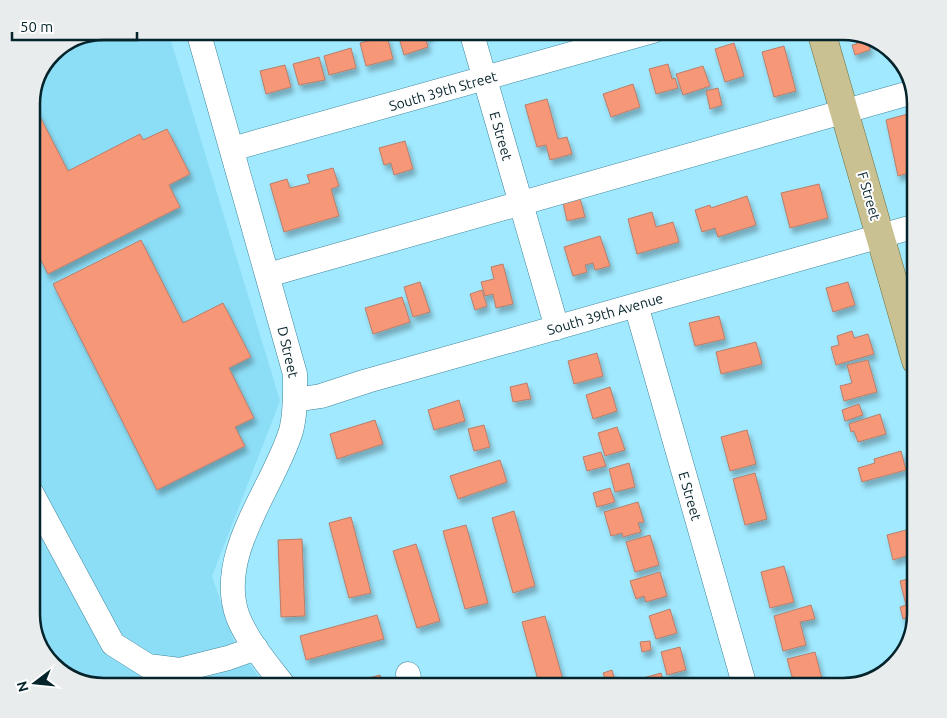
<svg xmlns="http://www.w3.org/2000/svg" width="947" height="718" font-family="Ubuntu,sans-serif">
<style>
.built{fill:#8cddf6}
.building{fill:#f69777;stroke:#b87e6b;filter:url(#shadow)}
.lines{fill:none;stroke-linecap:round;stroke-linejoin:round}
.minor-casing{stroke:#3f869b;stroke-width:25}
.major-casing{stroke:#6d6f3e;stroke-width:29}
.minor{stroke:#fff;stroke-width:24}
.major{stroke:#cac192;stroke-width:28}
.labels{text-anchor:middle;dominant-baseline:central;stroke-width:4;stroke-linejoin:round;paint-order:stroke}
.street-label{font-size:14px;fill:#04232b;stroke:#fdfdfd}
.rim{fill:none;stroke:#04232b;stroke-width:2.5}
</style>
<defs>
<filter id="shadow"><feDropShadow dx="3" dy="5.5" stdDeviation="2.5" flood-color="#0004"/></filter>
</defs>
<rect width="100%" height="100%" fill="#a1e9ff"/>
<path class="built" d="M104,31H168L280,401L212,576L234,642L266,687H104L59,672L39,647L31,619V99L56,49Z"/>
<path class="building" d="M397,31H431L432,35L425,37L428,47L404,55Z
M854,35L871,41H868L870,50L855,55L852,45L857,44Z
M387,36L393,59L366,66L360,43Z
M734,43L744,76L725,82L715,49Z
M784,46L796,91L774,97L762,52Z
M351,48L356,68L329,75L324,56Z
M319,57L325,80L299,85L293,64Z
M668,64L672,79L675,78L678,88L656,94L649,69Z
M285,65L291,87L266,94L260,71Z
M703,66L710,86L683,95L676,74Z
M633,84L640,107L611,117L603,94Z
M718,88L722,105L710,109L706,91Z
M31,99L68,171L140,134L143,140L167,129L190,174L169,185L180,207L48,274L31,240Z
M547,99L558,139L567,137L572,154L550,160L546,145L537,147L525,105Z
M911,113L916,133V171L898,176L886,120Z
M405,141L413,169L394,175L391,163L384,165L379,148Z
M333,168L339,186L331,189L339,216L284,232L270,184L287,179L290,188L310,183L307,175Z
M819,184L828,218L790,228L781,193Z
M747,196L756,225L718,237L715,228L702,232L695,210L710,205L711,208Z
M580,198L585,217L567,221L563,203Z
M652,212L656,227L673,222L679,242L637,254L628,219Z
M600,236L610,266L595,270L593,263L585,265L587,272L573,276L564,247Z
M141,240L183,323L223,303L251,357L229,368L254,418L235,427L245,446L157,490L53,284Z
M503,264L513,304L496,308L493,294L485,296L481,282L494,279L491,267Z
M420,282L430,312L413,317L404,287Z
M848,282L855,305L833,312L826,288Z
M482,290L487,306L475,310L470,294Z
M402,297L410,322L373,334L365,308Z
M719,316L725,339L695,346L689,323Z
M852,331L854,338L868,334L874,354L836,365L831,347L839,345L837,336Z
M756,342L762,364L721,374L716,352Z
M597,353L603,376L574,384L568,361Z
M868,360L877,392L844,401L840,386L852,383L847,365Z
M527,383L531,399L513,402L510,387Z
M610,387L617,411L593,419L586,395Z
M459,400L465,421L434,430L428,410Z
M859,404L863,415L845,421L842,410Z
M880,414L886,434L858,442L854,431L851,432L849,424Z
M375,420L383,444L337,459L330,434Z
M484,425L490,447L474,451L468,429Z
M617,427L625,450L605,456L598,433Z
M747,430L756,464L730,471L721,437Z
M901,451L906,470L862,482L858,468L875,463L874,459Z
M601,452L606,466L587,471L583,457Z
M500,460L507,482L458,499L450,476Z
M629,463L635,487L615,492L609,469Z
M755,473L767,519L745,525L733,479Z
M610,488L615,502L597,507L593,493Z
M638,502L644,522L638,523L641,532L623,537L622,533L611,536L604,512Z
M514,511L535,586L513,593L492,518Z
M351,517L371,593L349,598L329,523Z
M466,525L488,603L465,609L443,531Z
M910,529L916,553L893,560L887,535Z
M650,535L659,565L635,572L626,542Z
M302,539L305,616L281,617L278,540Z
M416,544L440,621L417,628L393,551Z
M784,566L794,602L770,608L761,572Z
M660,572L667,596L646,602L644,596L636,599L630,581Z
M916,577V614L903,619L900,607L906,605L900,581Z
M811,605L815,619L800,622L806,645L783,651L774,616Z
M670,609L677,633L656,639L649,616Z
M377,615L384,639L306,660L300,636Z
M545,616L565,687H540L522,622Z
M650,641L651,650L642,652L640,642Z
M680,647L686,670L667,675L661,652Z
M815,652L823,683L808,687H795L787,659Z
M612,670L617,687H608L603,673Z
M661,673L665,686L645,687L643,678Z
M380,675L384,687H359L358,681Z
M691,683L693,687H679Z"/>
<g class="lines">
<defs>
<path id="minor" d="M198,31L295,374C295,393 296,412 291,431C273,489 215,555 238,617C248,642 268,665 285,687
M471,31L557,328
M232,149L653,31
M268,275L913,92
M636,305L745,687
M295,400L321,396L367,381L916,226
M31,492L113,644L148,666L180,670L228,658L256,648
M408,674L411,687"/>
<path id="major" d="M821,31L916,361"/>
</defs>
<use href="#minor" class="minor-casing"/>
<use href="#major" class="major-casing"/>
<use href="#minor" class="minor"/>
<use href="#major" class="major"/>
</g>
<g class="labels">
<g class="street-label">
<text transform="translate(443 91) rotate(-16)">South 39th Street</text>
<text transform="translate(501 136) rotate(74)">E Street</text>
<text transform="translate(869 196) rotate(74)">F Street</text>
<text transform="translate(605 314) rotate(-16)">South 39th Avenue</text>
<text transform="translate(288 352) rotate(77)">D Street</text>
<text transform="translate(690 496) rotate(74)">E Street</text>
</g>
</g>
<path d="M0 0H947V718H0ZM104 40H843A64 64 0 0 1 907 104V614A64 64 0 0 1 843 678H104A64 64 0 0 1 40 614V104A64 64 0 0 1 104 40Z" fill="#e9ecec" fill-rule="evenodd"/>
<path class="rim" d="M104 40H843A64 64 0 0 1 907 104V614A64 64 0 0 1 843 678H104A64 64 0 0 1 40 614V104A64 64 0 0 1 104 40Z"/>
<g transform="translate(35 683) rotate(254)" stroke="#fdfdfd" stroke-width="4" paint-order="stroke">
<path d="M0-4L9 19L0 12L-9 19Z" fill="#04232b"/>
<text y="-8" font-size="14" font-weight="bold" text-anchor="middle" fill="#04232b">N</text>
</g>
<path d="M12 32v8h125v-8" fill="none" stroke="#04232b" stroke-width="2.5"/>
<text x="20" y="32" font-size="15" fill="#04232b" stroke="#fdfdfd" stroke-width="4" paint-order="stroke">50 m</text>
</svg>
